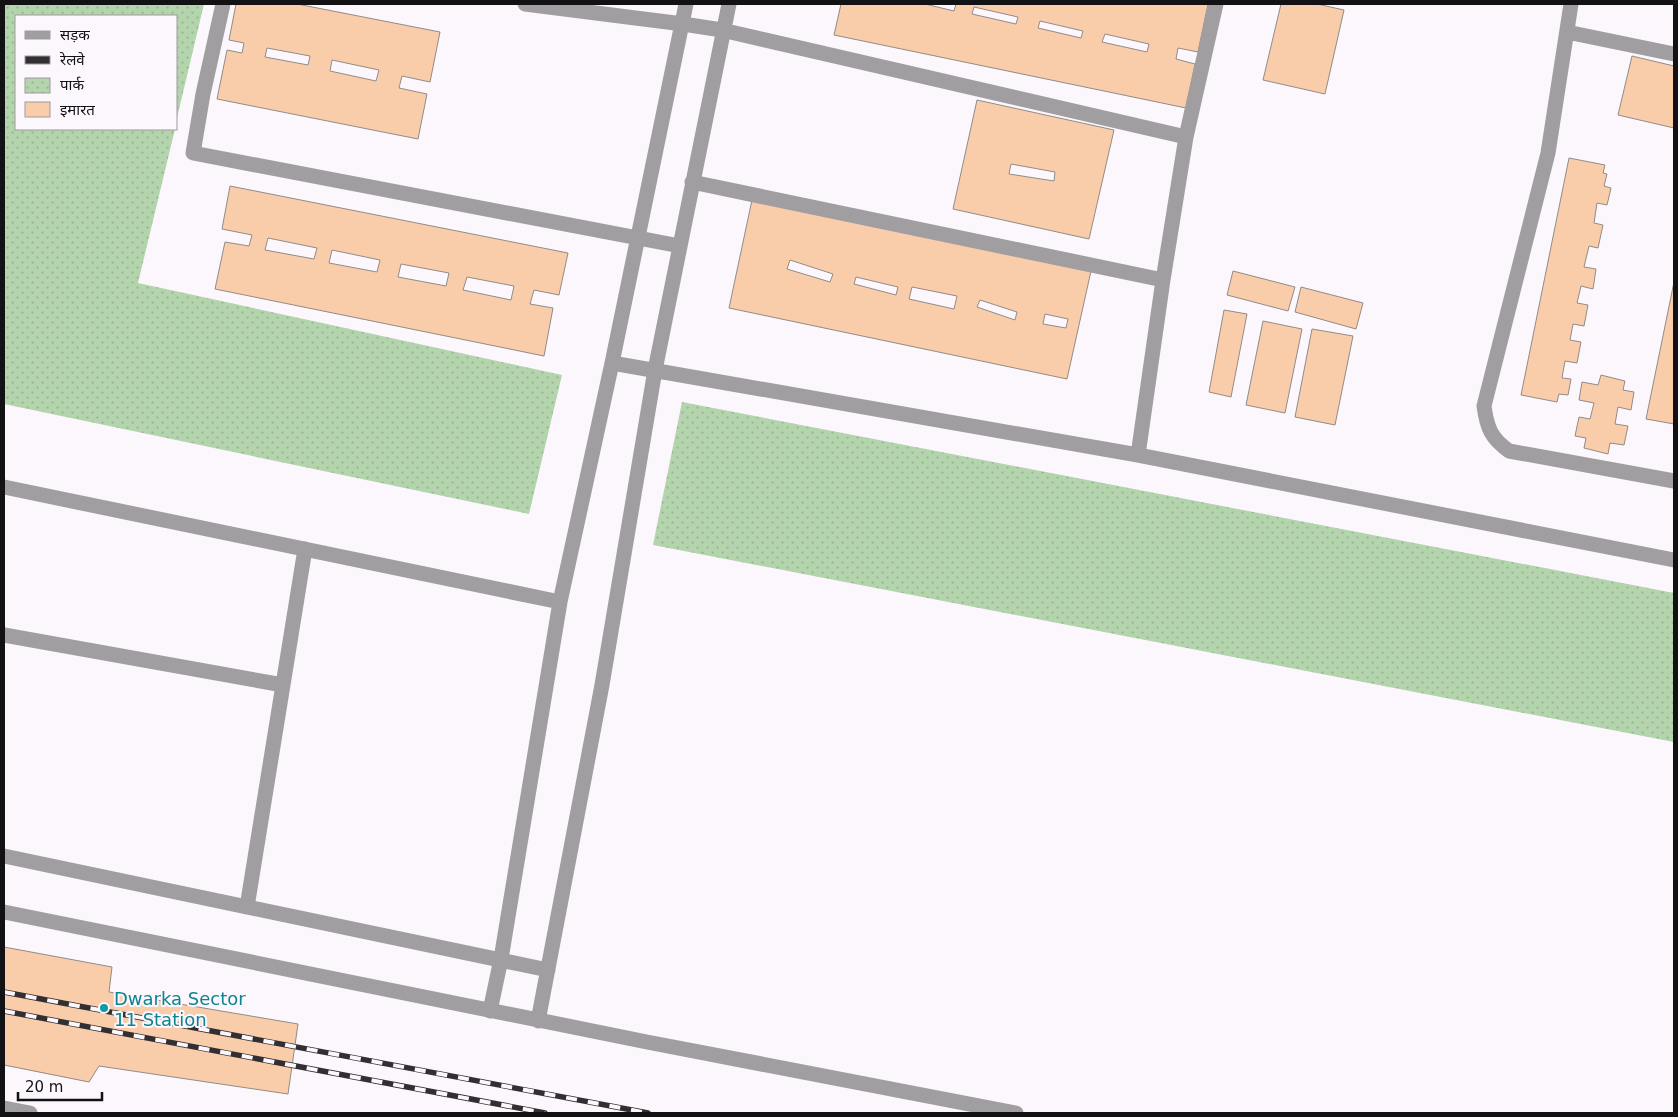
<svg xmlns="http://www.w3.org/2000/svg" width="1678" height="1117" font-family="'DejaVu Sans','Noto Sans Devanagari',sans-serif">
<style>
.park{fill:url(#park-dots)}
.building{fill:#facdaa;stroke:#918b87;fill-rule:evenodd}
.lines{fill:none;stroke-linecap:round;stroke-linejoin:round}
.minor{stroke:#a19ea1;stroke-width:15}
.rail-casing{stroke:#312f32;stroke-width:5.5}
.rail{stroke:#fcf7fd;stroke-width:4;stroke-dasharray:11;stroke-linecap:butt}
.culture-dot{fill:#0f9aa8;stroke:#fcf7fd;stroke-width:2}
.labels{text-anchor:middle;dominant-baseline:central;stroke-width:4;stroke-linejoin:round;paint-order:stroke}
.culture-label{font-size:18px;fill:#0d838f;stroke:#fcf7fd;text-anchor:start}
</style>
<defs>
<pattern id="park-dots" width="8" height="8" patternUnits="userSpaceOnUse" patternTransform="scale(1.25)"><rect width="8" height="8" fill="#b3d4ac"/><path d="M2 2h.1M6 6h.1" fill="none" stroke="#99b593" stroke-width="1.8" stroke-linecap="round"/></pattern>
</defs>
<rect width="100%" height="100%" fill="#fcf7fd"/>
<path class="park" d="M4,4H204L176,122V16H16V129H175L138,283L562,375L529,514L4,404Z
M682,402L1674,593V742L653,545Z"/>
<path class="building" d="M236,4H297L440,32L430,82L402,76L399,88L427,94L418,139L217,99L227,50L242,53L244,43L229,40ZM267,48L310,56L308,65L265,57ZM332,60L379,70L376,81L330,71Z
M841,4H925L954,11L956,4H1208L1198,52L1178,48L1176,59L1195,64L1186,108L834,35ZM974,7L1018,17L1016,24L972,14ZM1040,21L1083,31L1081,38L1038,28ZM1105,34L1149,44L1147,52L1102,42Z
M1281,4H1317L1344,10L1325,94L1263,80Z
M1632,56L1674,66V128L1618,115Z
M977,100L1114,130L1089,239L953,209ZM1011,164L1055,172L1054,181L1009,174Z
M1569,158L1605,165L1603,173L1607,174L1604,186L1611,188L1607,205L1597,203L1594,223L1603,225L1598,248L1589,246L1584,267L1596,269L1593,289L1581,286L1577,303L1588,305L1584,326L1573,324L1570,340L1581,342L1577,363L1565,361L1562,378L1571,379L1568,395L1559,394L1557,402L1521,395Z
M230,186L568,253L559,295L534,290L530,304L553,308L544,356L215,289L225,242L249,246L252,235L222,229ZM268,238L317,248L314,259L265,250ZM332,250L380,260L377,272L329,263ZM401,264L449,273L446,286L398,277ZM467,277L514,286L511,300L463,290Z
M752,200L1091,271L1067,379L729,308ZM790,260L833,274L830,282L787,269ZM856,277L898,287L896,295L854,284ZM912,287L957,296L954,309L909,299ZM980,300L1017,312L1015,320L977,307ZM1045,314L1068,319L1066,328L1043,324Z
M1233,271L1295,287L1288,311L1227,295Z
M1674,282V424L1646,419Z
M1301,287L1363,303L1356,329L1295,312Z
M1224,310L1247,314L1231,397L1209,392Z
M1263,321L1302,329L1285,413L1246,405Z
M1312,329L1353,336L1335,425L1295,417Z
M1601,375L1625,381L1623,390L1634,392L1631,410L1618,407L1615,424L1628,426L1624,445L1610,443L1608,454L1584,448L1586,438L1575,436L1579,417L1590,419L1594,403L1579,400L1582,382L1598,385Z
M4,947L112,967L109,992L298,1024L288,1094L99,1066L89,1082L4,1065Z"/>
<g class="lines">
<path class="minor" d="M223,4L203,94L193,153L680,246
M525,4L683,24L722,30L1186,137
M1571,4L1548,153L1484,406C1487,428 1491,438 1509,451L1674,481
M1567,32L1674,54
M692,182L1163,280
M612,363L1138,455L1674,560
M1138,455L1163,280L1186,137L1216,4
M4,487L560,602
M4,635L283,685
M4,856L548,970
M247,907L305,549
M4,912L647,1042L1016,1113
M490,1011L501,959L560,602L612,363L686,4
M538,1021L602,685L655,370L729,4
M4,1108L30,1113"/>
<defs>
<path id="rail" d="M4,992L648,1113
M4,1011L545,1113"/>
</defs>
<use href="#rail" class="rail-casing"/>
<use href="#rail" class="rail"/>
</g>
<circle class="culture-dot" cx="104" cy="1008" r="5"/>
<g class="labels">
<g class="culture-label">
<text x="114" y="998">Dwarka Sector<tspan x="114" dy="21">11 Station</tspan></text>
</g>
</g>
<rect width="1678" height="1117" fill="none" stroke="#121113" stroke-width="10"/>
<rect x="15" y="15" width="162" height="115" fill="#fcf7fd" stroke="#9e9b9f"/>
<rect x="25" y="31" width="25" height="8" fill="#a19ea1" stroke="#9e9b9f"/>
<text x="60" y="40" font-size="15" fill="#121113">सड़क</text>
<rect x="25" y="56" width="25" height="8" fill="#312f32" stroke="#9e9b9f"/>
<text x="60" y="65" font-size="15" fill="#121113">रेलवे</text>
<rect x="25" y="78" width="25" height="15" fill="url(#park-dots)" stroke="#9e9b9f"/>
<text x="60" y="90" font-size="15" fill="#121113">पार्क</text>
<rect x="25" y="102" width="25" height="15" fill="#facdaa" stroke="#9e9b9f"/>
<text x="60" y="115" font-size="15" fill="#121113">इमारत</text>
<path d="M18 1092v8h84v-8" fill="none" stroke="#121113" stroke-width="2.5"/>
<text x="25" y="1092" font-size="15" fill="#121113" stroke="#fcf7fd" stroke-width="4" paint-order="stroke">20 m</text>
</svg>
